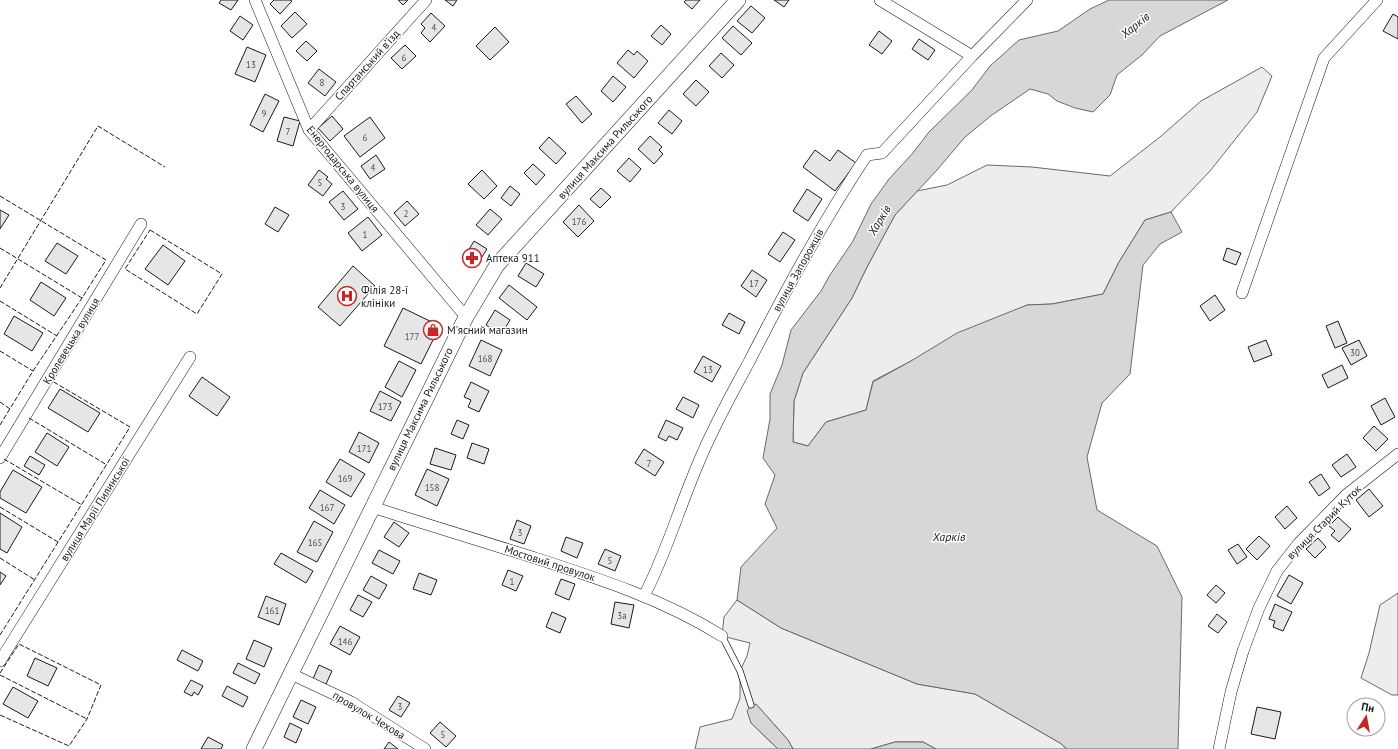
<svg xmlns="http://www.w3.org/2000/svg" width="1398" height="749" font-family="'PT Sans',sans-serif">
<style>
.built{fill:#ededed;stroke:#6a6a6a}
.water{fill:#d7d7d7;stroke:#6a6a6a}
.building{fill:#e6e6e6;stroke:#1a1a1a}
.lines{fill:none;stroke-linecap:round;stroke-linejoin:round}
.service-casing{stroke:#1a1a1a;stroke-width:7}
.minor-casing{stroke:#1a1a1a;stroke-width:12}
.secondary-casing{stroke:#1a1a1a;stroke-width:16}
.service{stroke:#fff;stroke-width:5.5}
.minor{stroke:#fff;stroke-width:11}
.secondary{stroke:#fff;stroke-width:15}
.fence{stroke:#1a1a1a;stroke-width:1;stroke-dasharray:5 2;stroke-linecap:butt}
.labels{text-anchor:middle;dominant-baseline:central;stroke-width:3;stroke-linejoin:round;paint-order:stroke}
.number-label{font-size:9px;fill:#4d4d4d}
.street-label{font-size:11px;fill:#1a1a1a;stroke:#fff}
.poi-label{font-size:11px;fill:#1a1a1a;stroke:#fff;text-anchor:start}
.water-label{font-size:12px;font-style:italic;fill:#1a1a1a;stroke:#fff}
</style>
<rect width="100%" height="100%" fill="#fff"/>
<path class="built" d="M1262,67L1272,76L1257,112L1210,171L1171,212L1145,220L1119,262L1103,294L1052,304L1027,305L911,361L873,381L866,410L826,422L808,446L793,442L794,401L803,373L852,298L867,267L895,215L917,191L947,185L987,165L1032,167L1110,176L1160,137L1201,101Z
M1398,593V695H1392L1361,678L1369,653L1380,605Z
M737,600L781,628L917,684L975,694L1060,743L1067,749H936L923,742H895L871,749H793L788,740L756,704L751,723L778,749H695L700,727L732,719L740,698V671L747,656L750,643L722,636L724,617Z"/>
<path class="water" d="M1109,0H1228L1160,36L1142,55L1117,75L1110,95L1093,112L1075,108L1057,101L1048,94L1030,89L992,115L965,137L937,170L895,215L867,267L852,298L803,373L794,401L793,442L808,446L826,422L866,410L873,382L911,361L957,333L1027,305L1052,304L1103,294L1119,262L1145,220L1171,212L1182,232L1160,244L1143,265L1130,374L1102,403L1087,457L1097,510L1157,546L1182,597L1178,749H1067L1060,743L975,694L917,684L781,628L737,600L741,567L777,528L765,504L775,475L763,458L770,419V394L782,365L791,330L821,291L830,275L853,241L871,204L889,179L912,154L929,132L972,90L990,66L1019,40L1058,31L1090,9Z
M756,704L788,740L793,749H778L751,723L747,711L751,705Z
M895,742H923L936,749H871Z"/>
<path class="building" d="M221,0H238L231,10L219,3Z
M274,0H290L292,1L280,14L270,4Z
M398,0H408L403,5Z
M445,0H457L453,6Z
M686,0H700L692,9L684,2Z
M774,0H789L784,7Z
M751,6L765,18L752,33L737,21Z
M295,12L307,24L292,38L281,26Z
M431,13L445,26L430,42L421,33L425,28L421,24Z
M1393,14L1398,17V39L1383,31Z
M240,16L253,25L243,40L230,31Z
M661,25L671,34L662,45L651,36Z
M733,26L752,43L741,55L722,38Z
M495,27L509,42L490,60L476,46Z
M879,31L892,41L882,54L869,45Z
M919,39L935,50L928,60L912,49Z
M306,41L317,51L307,61L296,51Z
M405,45L416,56L402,69L391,58Z
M247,47L266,55L255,82L235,74Z
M628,50L634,55L637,51L648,61L634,78L617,63Z
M721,53L734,65L722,78L709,66Z
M319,69L336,82L325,96L308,83Z
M613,76L626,87L613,102L601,91Z
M696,80L709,92L696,106L683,94Z
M265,94L279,101L263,132L250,125Z
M576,96L592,114L582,123L566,104Z
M669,110L682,121L672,134L658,123Z
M332,116L343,129L330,141L318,128Z
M284,117L300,121L293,146L277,141Z
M370,117L385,138L360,157L344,136Z
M650,136L662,147L659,150L663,154L654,164L638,149Z
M549,137L566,153L556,164L539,148Z
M815,150L830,161L838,150L856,163L835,191L803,167Z
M376,155L385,169L370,179L361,166Z
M629,158L641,169L630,182L617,171Z
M533,164L545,175L536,185L524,173Z
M319,170L328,177L326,179L332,184L323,196L308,185Z
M482,170L497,186L484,199L468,184Z
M510,186L520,194L511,206L501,198Z
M601,188L611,197L600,208L590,199Z
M807,189L822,199L808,221L793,211Z
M343,191L358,209L344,220L329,202Z
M407,201L419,214L405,226L394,213Z
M579,205L594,221L578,237L563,222Z
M275,207L289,215L278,232L265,224Z
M490,209L502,219L488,235L476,225Z
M0,210L9,215L0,229Z
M368,217L382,235L362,251L348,233Z
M783,232L795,240L780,262L768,254Z
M474,241L487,249L478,263L465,256Z
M57,243L78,256L66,274L45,261Z
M163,245L185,261L168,285L145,269Z
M1227,248L1241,253L1236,265L1223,260Z
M526,263L544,274L536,287L518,276Z
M353,266L375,286L340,326L318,307Z
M752,270L767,280L756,297L741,286Z
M41,282L66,298L54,316L30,300Z
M509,285L537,307L527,320L499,298Z
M1215,295L1225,310L1210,321L1200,306Z
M403,308L440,326L421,364L384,346Z
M495,310L510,320L501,335L486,325Z
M729,313L745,322L739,334L722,325Z
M14,316L43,333L32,351L4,334Z
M1338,321L1347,343L1335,348L1326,326Z
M481,340L502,350L490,376L469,366Z
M1266,340L1272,355L1254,362L1248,347Z
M1359,340L1367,356L1351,365L1342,348Z
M703,356L721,366L712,382L694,372Z
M399,361L416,370L402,397L385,387Z
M1342,365L1348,378L1328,388L1322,375Z
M202,377L230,397L217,416L189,396Z
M471,382L489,391L479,412L468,407L471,400L464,397Z
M60,389L100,413L88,432L48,408Z
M380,391L401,402L391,421L370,411Z
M683,397L699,405L693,418L676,409Z
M1385,398L1395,417L1381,425L1371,406Z
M457,420L469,425L463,439L451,434Z
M666,420L683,428L677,440L669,436L666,441L658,437Z
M1374,426L1388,439L1376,451L1363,438Z
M359,432L379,443L369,463L349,452Z
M47,433L69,447L57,466L35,452Z
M472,443L489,449L484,464L467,458Z
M435,448L456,455L451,470L430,464Z
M644,449L664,462L655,476L635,463Z
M1347,454L1356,467L1341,477L1332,465Z
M30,456L45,465L39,475L24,466Z
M340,459L365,474L351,497L326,482Z
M427,469L449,479L437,506L415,495Z
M13,470L42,487L26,513L0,498V492Z
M1321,474L1330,488L1319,496L1309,482Z
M1369,489L1383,506L1369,517L1356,500Z
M320,490L345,505L334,524L309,508Z
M1287,506L1297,518L1285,529L1275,517Z
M0,513L22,527L7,553L0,549Z
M1338,517L1351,529L1339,542L1331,535L1335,531L1329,526Z
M517,520L531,526L524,544L510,539Z
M314,521L333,532L317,562L297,552Z
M394,522L409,533L399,547L384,537Z
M1259,536L1270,546L1257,560L1246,549Z
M566,537L583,543L577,558L561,551Z
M1318,538L1326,547L1315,558L1306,549Z
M1238,544L1247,557L1237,564L1228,550Z
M605,549L621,556L615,571L598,564Z
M379,550L400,561L393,574L372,563Z
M281,553L313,571L306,583L274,564Z
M508,570L523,576L516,591L502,585Z
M0,572L6,576L0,585Z
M419,573L437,580L431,595L413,589Z
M1289,575L1303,583L1291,604L1277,596Z
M371,576L387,585L379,599L363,590Z
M561,579L575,584L569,600L555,594Z
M1216,585L1225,593L1216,603L1207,595Z
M358,595L372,602L363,617L350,610Z
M266,596L286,604L279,625L258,617Z
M615,602L634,605L629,628L611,624Z
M1275,604L1292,612L1283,631L1273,627L1275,621L1269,619Z
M552,612L566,618L560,633L546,627Z
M1217,614L1227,622L1218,633L1208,626Z
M340,626L360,637L350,655L330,644Z
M254,640L272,648L264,667L246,659Z
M182,650L203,661L198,671L177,660Z
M35,658L57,668L48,686L27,676Z
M238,663L260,674L255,684L233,673Z
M319,665L332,671L326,684L313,679Z
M191,680L203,686L198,695L194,692L192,696L184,692Z
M227,686L248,697L243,707L222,696Z
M13,687L38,701L28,718L3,704Z
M398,696L410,703L401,717L389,710Z
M301,700L316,707L308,724L293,717Z
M1257,707L1281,712L1275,739L1251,734Z
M440,722L456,736L446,747L430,733Z
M290,723L302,729L296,743L284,737Z
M208,737L223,745L221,749H201Z
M389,742L398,749H384Z"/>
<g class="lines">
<defs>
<path id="service" d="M722,636L740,671L751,705"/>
<path id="minor" d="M255,0L309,130L466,317
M880,0L972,56
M309,130L426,0
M1242,293L1324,58L1377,0
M0,458L141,224
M372,507C425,524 478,540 532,557C597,578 663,599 722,636
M644,596C666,554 679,508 698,464C712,429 731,395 749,362C785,291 823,221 867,155L882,153L972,56L1027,0
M0,661L190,357
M291,674L351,702L425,749
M1219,749L1231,692L1243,651L1259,608L1277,571L1299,543L1346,495L1398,454"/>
<path id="secondary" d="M254,749L466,317L497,265L738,0"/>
</defs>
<use href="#service" class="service-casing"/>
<use href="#minor" class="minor-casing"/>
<use href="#secondary" class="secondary-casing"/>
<use href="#service" class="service"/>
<use href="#minor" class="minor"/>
<use href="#secondary" class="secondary"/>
<path class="fence" d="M0,196L106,260L82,298L33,371L0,425
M150,230L222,274L197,314L125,269Z
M0,248L82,298
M0,288L98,126L165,167
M0,301L57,336
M0,351L33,371
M0,402L10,409
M29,418L107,465
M4,459L82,505
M0,507L58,542
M0,558L35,580
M0,635L130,427L52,381L51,382
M0,673L19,644L101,685L87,719L69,746L0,715
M0,675L87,719"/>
</g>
<defs>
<symbol id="pharmacy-ring" viewBox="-11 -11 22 22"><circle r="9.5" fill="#fff" stroke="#c62828" stroke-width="1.5"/><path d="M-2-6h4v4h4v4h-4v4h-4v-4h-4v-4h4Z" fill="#c62828"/></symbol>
<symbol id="hospital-ring" viewBox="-11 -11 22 22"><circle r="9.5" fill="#fff" stroke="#c62828" stroke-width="1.5"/><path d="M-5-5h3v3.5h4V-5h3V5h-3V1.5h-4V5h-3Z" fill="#c62828"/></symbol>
<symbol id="shop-ring" viewBox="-11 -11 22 22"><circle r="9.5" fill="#fff" stroke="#c62828" stroke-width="1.5"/><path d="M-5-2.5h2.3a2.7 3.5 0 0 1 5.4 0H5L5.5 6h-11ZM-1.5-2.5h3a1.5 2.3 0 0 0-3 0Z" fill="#c62828"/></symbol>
</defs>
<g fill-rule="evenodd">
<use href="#pharmacy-ring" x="461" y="247" width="22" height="22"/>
<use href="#hospital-ring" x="336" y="285" width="22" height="22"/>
<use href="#shop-ring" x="422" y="319" width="22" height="22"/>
</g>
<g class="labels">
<g class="number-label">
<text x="434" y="27">4</text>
<text x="404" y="57">6</text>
<text x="251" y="64">13</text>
<text x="322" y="82">8</text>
<text x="264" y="113">9</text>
<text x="288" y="131">7</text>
<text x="365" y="137">6</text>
<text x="373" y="167">4</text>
<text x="320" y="182">5</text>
<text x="343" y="206">3</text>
<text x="406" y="213">2</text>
<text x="579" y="221">176</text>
<text x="365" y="234">1</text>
<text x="754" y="283">17</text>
<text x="412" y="336">177</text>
<text x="1355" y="352">30</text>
<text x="485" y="358">168</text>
<text x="708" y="369">13</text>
<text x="385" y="406">173</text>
<text x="364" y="448">171</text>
<text x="649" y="463">7</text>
<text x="345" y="478">169</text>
<text x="432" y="487">158</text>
<text x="327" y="507">167</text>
<text x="520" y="532">3</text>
<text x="315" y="542">165</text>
<text x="610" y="560">5</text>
<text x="512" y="581">1</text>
<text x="272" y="610">161</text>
<text x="622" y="615">3а</text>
<text x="345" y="641">146</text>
<text x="400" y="706">3</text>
<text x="443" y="734">5</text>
</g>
<g class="street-label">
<text transform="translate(367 65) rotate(-48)">Спартанський в’їзд</text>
<text transform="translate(605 147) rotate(-48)">вулиця Максима Рильського</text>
<text transform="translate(343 169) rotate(51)">Енергодарська вулиця</text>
<text transform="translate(798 270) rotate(-61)">вулиця Запорожців</text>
<text transform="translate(71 341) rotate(-59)">Кролевецька вулиця</text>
<text transform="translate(420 409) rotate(-64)">вулиця Максима Рильського</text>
<text transform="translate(95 509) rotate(-58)">вулиця Марії Пилинської</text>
<text transform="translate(1324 522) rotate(-45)">вулиця Старий Куток</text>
<text transform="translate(550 563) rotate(18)">Мостовий провулок</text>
<text transform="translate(369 715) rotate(31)">провулок Чехова</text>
</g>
<g class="poi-label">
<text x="486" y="258">Аптека 911</text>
<text x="361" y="290">Філія 28-ї<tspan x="361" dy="13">клініки</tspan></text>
<text x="447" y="330">М'ясний магазин</text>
</g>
<g class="water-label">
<text transform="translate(1135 25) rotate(-39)">Харків</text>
<text transform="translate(879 220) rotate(-59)">Харків</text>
<text x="949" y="536">Харків</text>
</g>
</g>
<g transform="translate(1366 717) rotate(11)"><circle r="19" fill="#ffffff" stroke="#a3a3a3"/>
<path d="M0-3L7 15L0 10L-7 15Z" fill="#c62828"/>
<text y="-6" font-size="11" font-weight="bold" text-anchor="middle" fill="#1a1a1a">Пн</text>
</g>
</svg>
